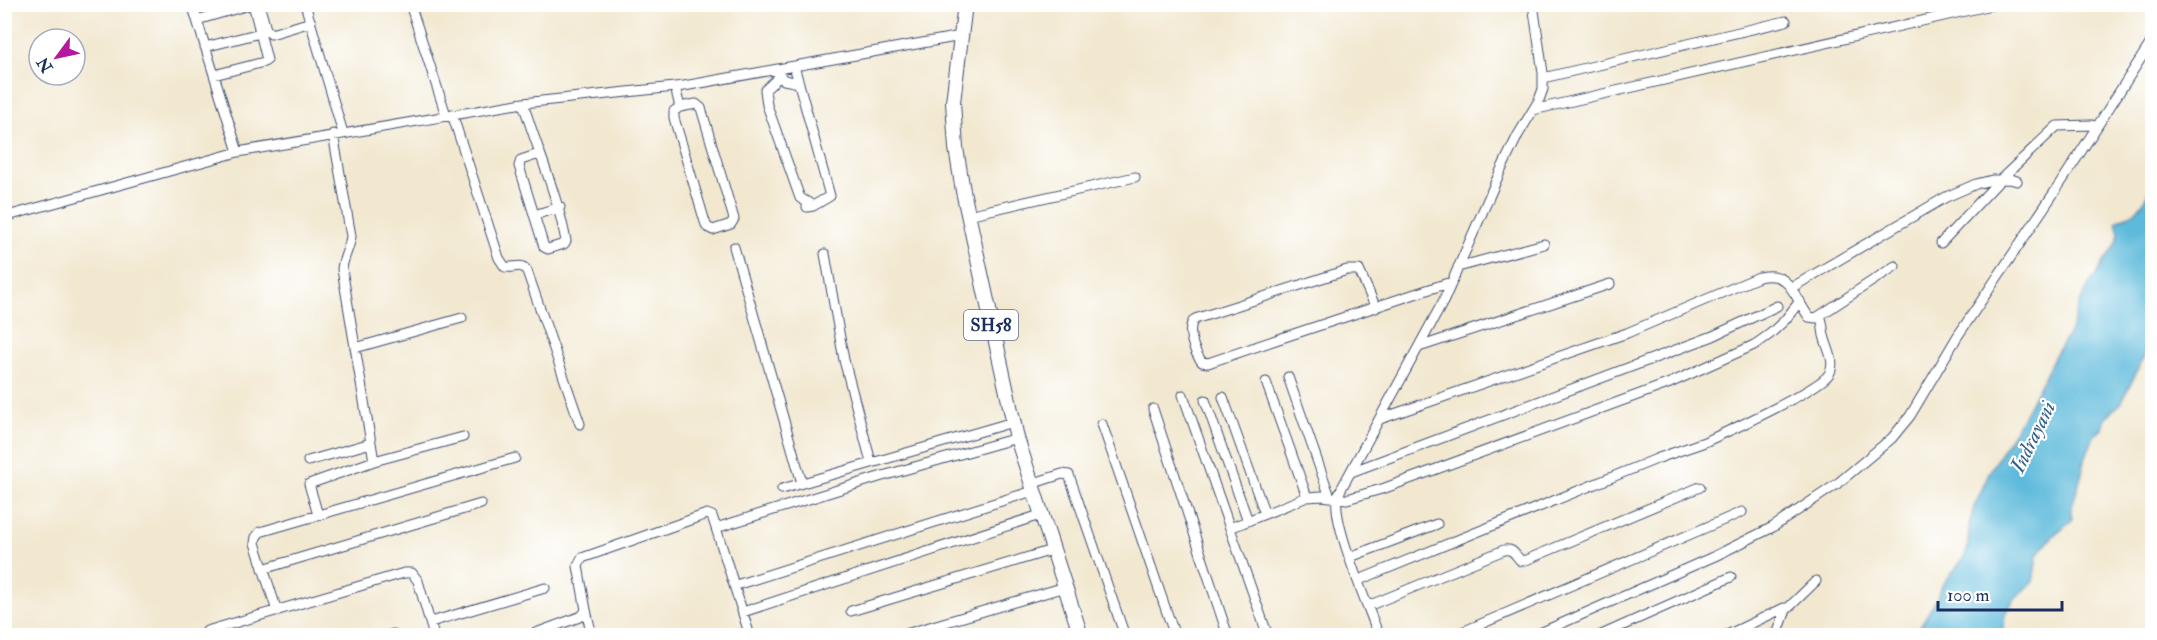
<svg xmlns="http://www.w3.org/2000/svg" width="2157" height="640" font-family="'IM FELL Double Pica',serif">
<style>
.water{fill:#5dbadb;stroke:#3c749c;stroke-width:1.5}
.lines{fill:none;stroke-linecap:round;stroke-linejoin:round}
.street-casing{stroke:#3b4b6f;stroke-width:11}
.primary-casing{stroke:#3b4b6f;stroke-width:16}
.street{stroke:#fff;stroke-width:9}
.primary{stroke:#fff;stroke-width:14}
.labels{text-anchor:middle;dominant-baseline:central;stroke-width:4.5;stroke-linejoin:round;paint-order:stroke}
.shield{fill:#fff;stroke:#5f6d8e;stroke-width:1.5}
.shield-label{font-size:18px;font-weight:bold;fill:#1b2f5e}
.water-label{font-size:21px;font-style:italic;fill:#32608a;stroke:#fff}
</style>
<rect width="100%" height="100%" fill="#fff"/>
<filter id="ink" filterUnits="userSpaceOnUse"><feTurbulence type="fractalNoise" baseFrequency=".0167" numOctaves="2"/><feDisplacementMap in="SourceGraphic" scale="12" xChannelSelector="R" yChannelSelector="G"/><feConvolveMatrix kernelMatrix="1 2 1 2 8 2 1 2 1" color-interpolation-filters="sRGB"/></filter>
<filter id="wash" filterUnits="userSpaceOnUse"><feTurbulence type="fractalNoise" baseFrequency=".008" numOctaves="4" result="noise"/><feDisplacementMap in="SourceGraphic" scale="24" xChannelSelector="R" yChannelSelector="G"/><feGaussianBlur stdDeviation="1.35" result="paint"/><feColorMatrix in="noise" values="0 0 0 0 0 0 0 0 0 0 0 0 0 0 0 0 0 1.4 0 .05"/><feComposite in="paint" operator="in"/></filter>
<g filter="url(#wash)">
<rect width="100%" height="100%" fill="#f2e8d0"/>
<path class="water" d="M2152,186V327L2143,359L2121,403L2105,418L2102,429L2094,436L2083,464L2082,473L2072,506V520L2054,535L2037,555L2033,582L2013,601L2005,614L2002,635H1915L1937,598L1940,588L1964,558L1968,547L1969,526L1974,507L1992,467L2027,410L2055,355L2071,330L2079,304L2091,282L2117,242L2119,233L2116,222C2122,216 2128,217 2135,212C2143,205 2147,195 2152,186Z"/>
</g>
<g filter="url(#ink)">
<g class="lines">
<defs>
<path id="street" d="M192,4L238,152
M259,4L266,29L271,34L311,22
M305,4L343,133
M410,4L446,115
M197,20L252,4
M205,47L260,33
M794,66L798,80L830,196L813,206L807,207L809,203L800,198L767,105L765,90L780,76L784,80L799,83
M214,75L264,62L267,60L253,4
M1543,78L1786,21
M675,87L680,107
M523,103C537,149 557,193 566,241L564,244L548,249L544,247L519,166L521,160L539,154
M696,104L701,108L734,219L731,224L713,230L707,227L705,222L674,118V111L680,107Z
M1533,110L1996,4
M452,114L499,258L505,267C514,269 521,262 527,271L580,424
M333,134L351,236C350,248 343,257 342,269L374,461
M534,215L560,207
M968,215L1135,177
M4,217L238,152L523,103L684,86L961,36
M1941,243L2001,179L2057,126L2092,125L2095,127
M734,247L802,483
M825,254L844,360L871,462
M1458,267L1544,244
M1791,288L1946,197L1976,184L1992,180L2010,179L2017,181
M1376,308L1359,270H1347L1195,319C1185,328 1194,352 1202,362L1208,363C1289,335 1370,309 1451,282
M1419,347L1610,284
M355,348L462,318
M1288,377L1330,497
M1266,382L1307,497
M1183,395L1268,636
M1223,397L1265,514
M1205,400L1248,521
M1153,409L1228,636
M1380,419L1627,333L1759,277C1790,269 1794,297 1809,317L1816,318L1895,266
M1102,424L1175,636
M308,461L371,443
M1351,472L1713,336L1777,306
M1031,484L1062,474L1069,475L1125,636
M782,489L1013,422
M318,515L309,484L374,461L463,437
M716,528L879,477L1017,438
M1230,528L1307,497L1322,496L1347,499L1385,488L1670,383L1741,351L1756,344L1770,334L1785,320L1800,301
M1350,557L1437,524
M263,569L481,504
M1359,580L1659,458C1675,452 1691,447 1707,441C1727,432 1820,389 1829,374C1836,363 1828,350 1825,339C1822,331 1824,324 1820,316
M736,585L1033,491
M1368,606L1504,550C1513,548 1515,555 1521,561L1526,560L1700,487
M586,610L592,636
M277,611L255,543L256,537L260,532L515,458
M851,611L1052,550
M743,612L1040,515
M431,622L545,588
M203,636L207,631L404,573H412L418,581L434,636
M387,636L393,634
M528,636L582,616L586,610L578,566L582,558L707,514L712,516L716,528L750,636
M899,636L1065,587
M1052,636L1079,627
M1379,636C1368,606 1333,526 1337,499C1339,493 1342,487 1345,482L1444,300L1500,172L1518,135L1539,100L1543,89V73L1533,4
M1453,636L1742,512
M1533,636L1715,556L1773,527L1837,484L1892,438L1910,416L1957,337L2064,178L2152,41
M1599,636L1731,577
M1725,636L1784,608H1788
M1773,636L1778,632L1786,610L1816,581"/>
<path id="primary" d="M965,4L953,102L956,148L963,191L1017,438L1081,636"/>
</defs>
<use href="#street" class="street-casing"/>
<use href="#primary" class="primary-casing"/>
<use href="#street" class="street"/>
<use href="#primary" class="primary"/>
</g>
</g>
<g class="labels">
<rect class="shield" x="964" y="310" width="54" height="30" rx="4.5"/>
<g class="shield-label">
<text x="991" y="325">SH58</text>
</g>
<g class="water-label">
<text transform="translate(2033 437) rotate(-64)">Indrayani</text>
</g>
</g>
<rect width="2157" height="640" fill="none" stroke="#fff" stroke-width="24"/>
<g transform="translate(57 57) rotate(237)"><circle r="28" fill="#ffffff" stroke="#a4acbf" stroke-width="1.5"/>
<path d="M0-4.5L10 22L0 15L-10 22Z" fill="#b5179e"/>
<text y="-9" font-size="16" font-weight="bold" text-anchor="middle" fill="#1b2f5e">N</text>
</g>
<path d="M1938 601v9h124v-9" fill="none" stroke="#1b2f5e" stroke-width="3"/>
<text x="1947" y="601" font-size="18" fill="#1b2f5e" stroke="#ffffff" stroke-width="4.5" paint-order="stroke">100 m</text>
</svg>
